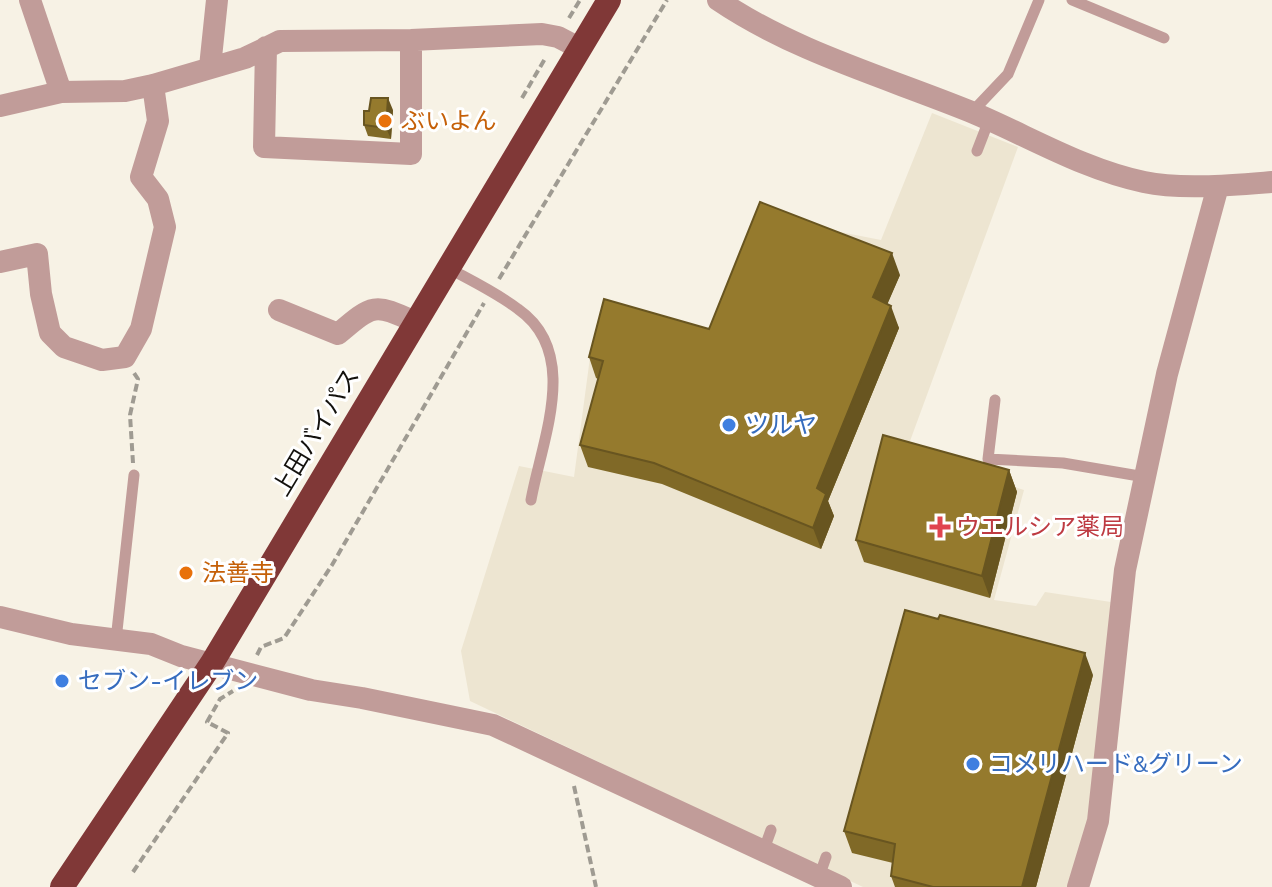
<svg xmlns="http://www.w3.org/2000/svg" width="1272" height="887" font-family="'Work Sans','Noto Sans JP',sans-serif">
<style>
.built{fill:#ede5d1}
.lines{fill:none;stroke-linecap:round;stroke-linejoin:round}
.path{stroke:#9f9b92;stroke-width:4;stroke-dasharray:8 4;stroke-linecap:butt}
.lane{stroke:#c19c99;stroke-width:11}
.street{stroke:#c19c99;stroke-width:22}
.highway{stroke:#803837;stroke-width:24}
.wall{fill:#806927}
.shaded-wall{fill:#685520}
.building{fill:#957a2d;stroke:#685520;stroke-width:2}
.food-dot{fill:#e8710a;stroke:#fff;stroke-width:3}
.shop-dot{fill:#3f7fe0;stroke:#fff;stroke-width:3}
.health-dot{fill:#e0444e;stroke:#fff;stroke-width:3}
.labels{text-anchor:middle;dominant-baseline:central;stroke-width:6;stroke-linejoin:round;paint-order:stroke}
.food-label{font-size:24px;fill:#c56008;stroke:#fff;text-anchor:start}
.shop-label{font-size:24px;fill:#366cbe;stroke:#fff;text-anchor:start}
.street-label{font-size:24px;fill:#13110d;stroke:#fff}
.health-label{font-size:24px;fill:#be3a42;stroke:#fff;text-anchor:start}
</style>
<rect width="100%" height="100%" fill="#f7f2e5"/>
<path class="built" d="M932,113L1018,147L906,452L1024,490L994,600L1036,606L1045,592L1111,602L1093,811L1069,887H863L470,701L461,651L519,466L574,477L591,350L711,335L764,217L881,240Z"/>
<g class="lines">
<path class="path" d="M569,18L580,0
M522,98L546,57
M499,279L667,0
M133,463L130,415L138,379L134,373
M257,655L261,647L284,638L332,565L484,303
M574,786L596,887
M133,872L228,733L207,722L220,699L233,691"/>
<path class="lane" d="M1072,0L1164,38
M972,112L1008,74L1039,0
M977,151L989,120
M448,268C472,281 497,293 518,309C581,353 542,439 531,500
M995,400L988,459L1063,463L1145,477
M116,640L134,475
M763,852L771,830
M819,877L826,857"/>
<path class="street" d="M30,0L61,92
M718,0C793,51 885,77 969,111C1027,135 1082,169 1144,182C1181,190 1234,185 1272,182
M266,47L264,147L411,154V40
M210,67L217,0
M0,106L61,92L125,91L153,85L245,58L280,41L411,40L542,34L558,37L579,48
M0,262L37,254L41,294L50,333L64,347L102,360L125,357L141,329L165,227L158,199L141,177L158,121L153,85
M279,310L338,334C373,304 374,303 415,322
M0,617L71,634L151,644L181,656L311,690L362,698L493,725L841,887
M1078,887L1098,821L1125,570L1167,374L1218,186"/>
<path class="highway" d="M62,887L212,663L609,0"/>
</g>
<path class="wall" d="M393,110L391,139L368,136L364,125Z
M900,275L887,304L899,328L828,501L834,516L821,549L662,484L588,467L580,445L598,379L596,378L589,357L709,329Z
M1009,470L1017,492L990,598L864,562L856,540Z
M1093,675L1036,887H895L891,876L893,863L852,853L844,831Z"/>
<path class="shaded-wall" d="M388,98L393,110L391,139L386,128Z
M892,253L900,275L881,319L873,297Z
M891,306L899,328L828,501L834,516L821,549L813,528L817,488Z
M1009,470L1017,492L990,598L982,576Z
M1085,653L1093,675L1036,887H1022Z"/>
<path class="building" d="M371,98H388L386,128L364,125V111H369Z
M760,202L892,253L873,297L891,306L817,488L826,494L813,528L654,463L580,445L603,361L589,357L604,299L709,329Z
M883,435L1009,470L982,576L856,540Z
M905,610L938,619L940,615L1085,653L1022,887H933L891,876L895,844L844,831Z"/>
<g class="food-dot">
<circle cx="385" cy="121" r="8"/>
<circle cx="186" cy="573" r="8"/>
</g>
<g class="shop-dot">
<circle cx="729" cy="425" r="8"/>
<circle cx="62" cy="681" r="8"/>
<circle cx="973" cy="764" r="8"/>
</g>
<path class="health-dot" d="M936 515h8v8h8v8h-8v8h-8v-8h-8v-8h8z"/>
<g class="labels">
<g class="food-label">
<text x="401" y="121">ぶいよん</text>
<text x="202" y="573">法善寺</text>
</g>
<g class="shop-label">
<text x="745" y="425">ツルヤ</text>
<text x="78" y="681">セブン-イレブン</text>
<text x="989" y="764">コメリハード&amp;グリーン</text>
</g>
<g class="street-label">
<text transform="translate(316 432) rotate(-59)">上田バイパス</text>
</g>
<g class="health-label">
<text x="956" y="527">ウエルシア薬局</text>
</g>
</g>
</svg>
